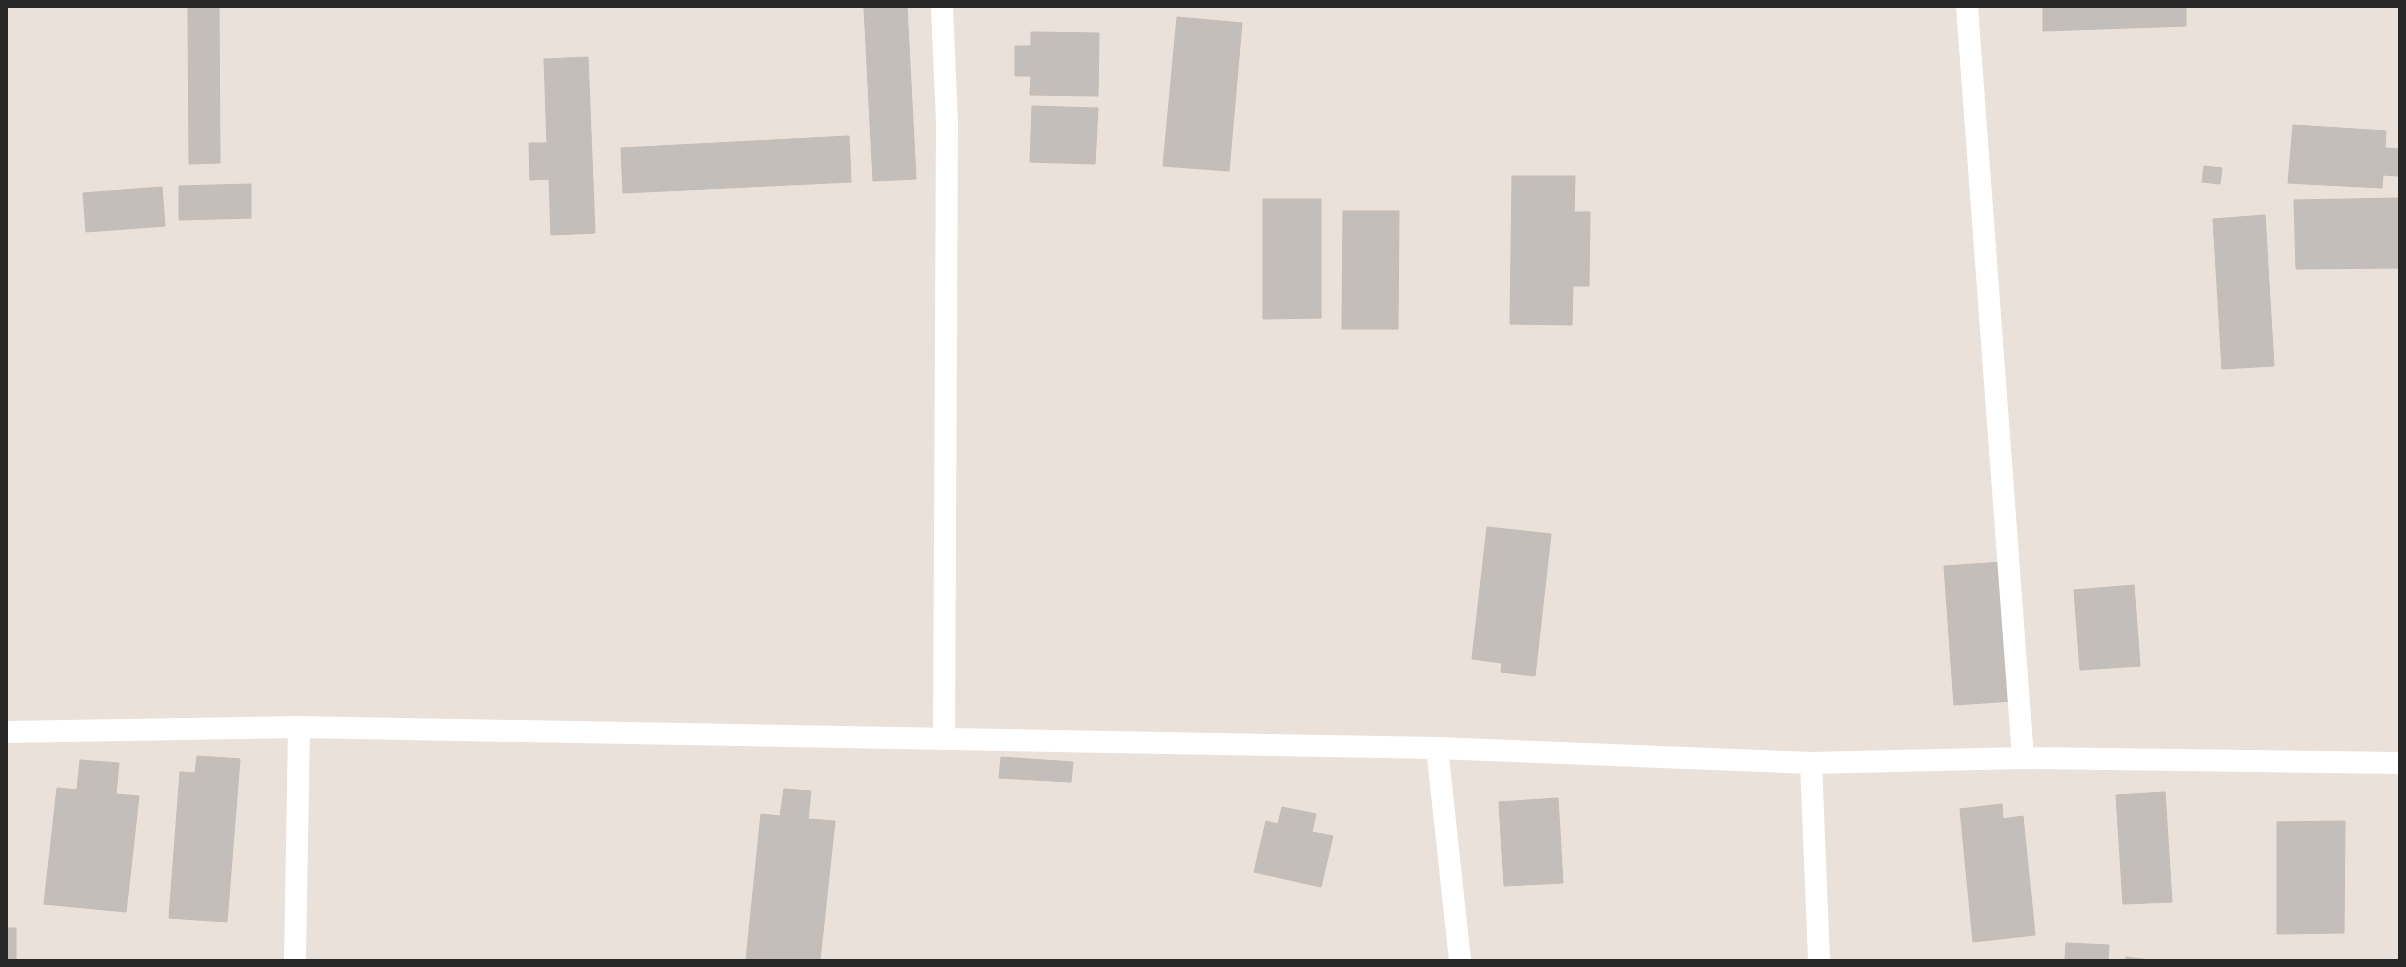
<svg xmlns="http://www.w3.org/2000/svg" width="2406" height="967" font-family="'Fira Sans Condensed',sans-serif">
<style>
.building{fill:#c4beba;stroke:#c4bcb4}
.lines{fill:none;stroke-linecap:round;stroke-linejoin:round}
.minor{stroke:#fff;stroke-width:22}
</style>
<rect width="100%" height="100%" fill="#e9e1da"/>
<path class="building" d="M188,7H219L220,163L189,164Z
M864,7H907L916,179L873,181Z
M2043,7H2186V26L2043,31Z
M1177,17L1242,23L1229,171L1163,166Z
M1031,32L1099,33L1098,96L1030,95L1031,76H1015V46H1031Z
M588,57L595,233L551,235L549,179L530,180L529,143H547L544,59Z
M1032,106L1098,108L1095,164L1030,162Z
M2293,125L2386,131L2385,148L2399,149V176L2383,175L2382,188L2288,183Z
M849,136L851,182L623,193L621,148Z
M2204,166L2222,168L2220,184L2202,182Z
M1512,176H1575L1574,212H1590L1589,286H1573L1572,325L1510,324Z
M251,184V218L179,220V186Z
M162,187L165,226L86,232L83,193Z
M2399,198V268L2296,269L2294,200Z
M1263,199H1321V318L1263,319Z
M1343,211H1399L1398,329H1342Z
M2265,215L2274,366L2222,369L2213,219Z
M1487,527L1551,534L1535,676L1501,672L1502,663L1472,659Z
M2004,562L2013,701L1954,705L1944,566Z
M2134,585L2140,666L2080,670L2074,590Z
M197,756L240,759L227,922L169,918L180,772L195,773Z
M1001,757L1073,762L1071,782L999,778Z
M80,760L119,763L116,794L139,796L126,912L44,904L57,788L77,790Z
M784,789L811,791L808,819L835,821L820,960H746L761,814L780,816Z
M2165,792L2172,902L2123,904L2116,795Z
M1558,798L1563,883L1504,886L1499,802Z
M2002,804L2003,819L2023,816L2035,935L1973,942L1960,809Z
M1282,807L1316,814L1312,832L1333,836L1321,887L1254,872L1266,821L1278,824Z
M2345,821L2344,933L2277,934V822Z
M7,928H16V960H7Z
M2066,943L2109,945L2108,960H2065Z
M2126,957L2150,960H2126Z"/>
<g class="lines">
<path class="minor" d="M942,7L947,123L944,739
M1967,7L2023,758
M7,732L299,727L1437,748L1811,763L2023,758L2399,763
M1437,748L1460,960
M1811,763L1819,960
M295,960L299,727"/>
</g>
<rect width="2406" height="967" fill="none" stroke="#272727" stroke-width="16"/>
</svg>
